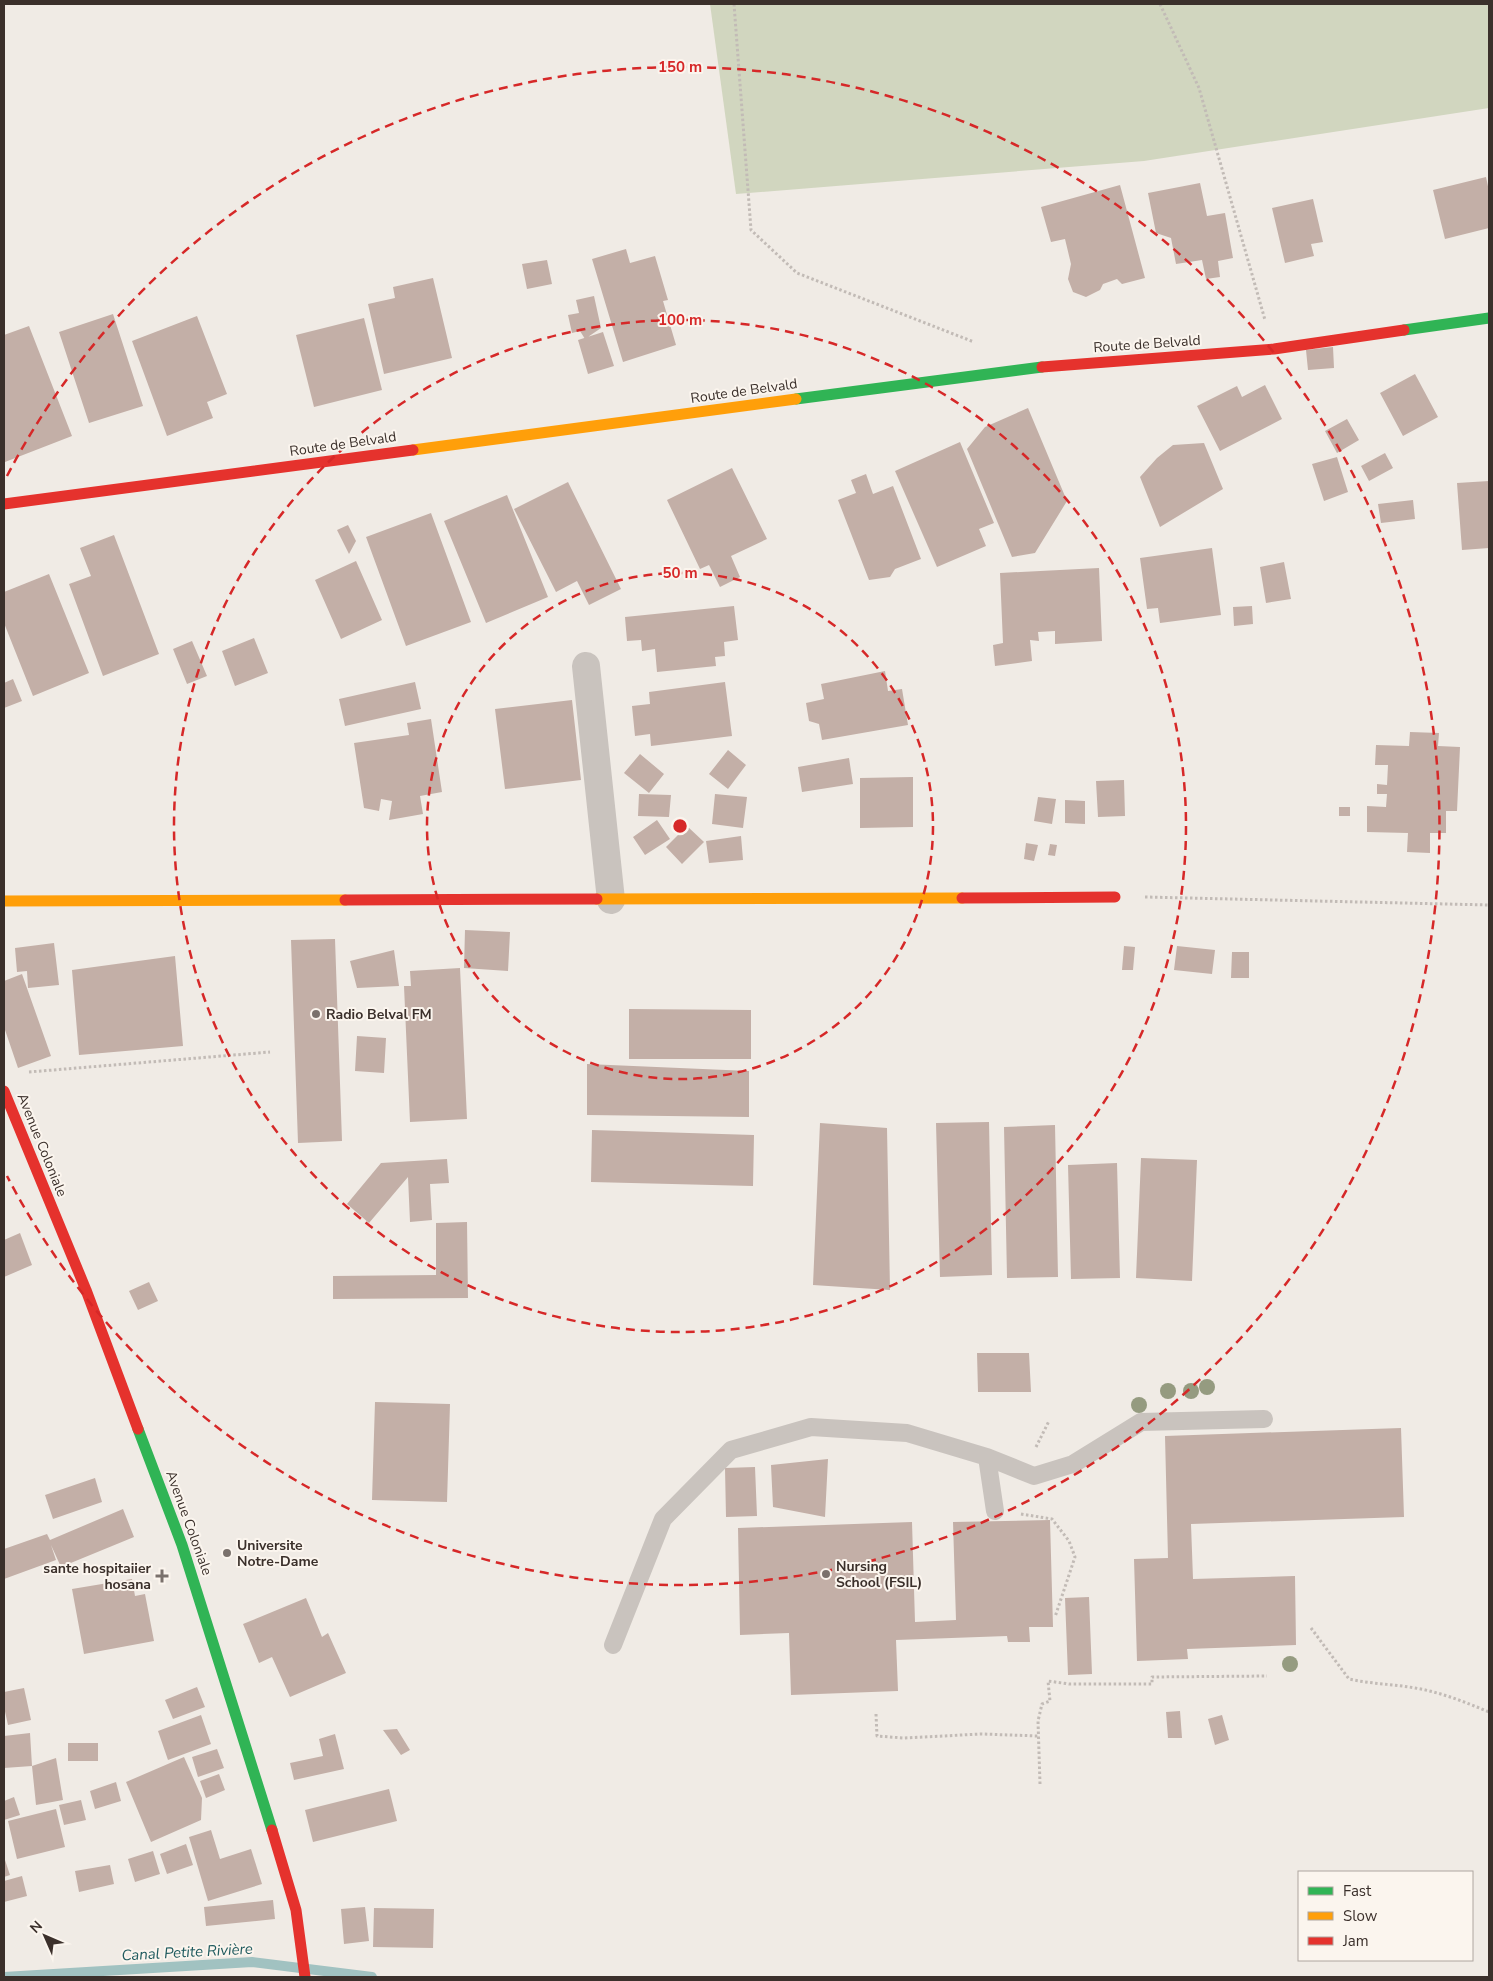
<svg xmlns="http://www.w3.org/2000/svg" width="1493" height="1981" font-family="'Nunito Sans',sans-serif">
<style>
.green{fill:#d1d6bf}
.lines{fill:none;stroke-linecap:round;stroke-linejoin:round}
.stream{stroke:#a1c2c1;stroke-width:10}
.building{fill:#c3afa7}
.path{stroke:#c2bbb6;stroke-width:3;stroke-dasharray:2.5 2.5;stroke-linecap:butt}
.lane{stroke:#c9c3be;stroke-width:18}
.street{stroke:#c9c3be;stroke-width:28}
.fast{stroke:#30b455;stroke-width:11}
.slow{stroke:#ff9f0a;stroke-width:11}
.jam{stroke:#e5322d;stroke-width:11}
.tree{fill:#959b80}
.ring{fill:none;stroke:#d62828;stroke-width:2.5;stroke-dasharray:9 6}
.poi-dot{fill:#7a716c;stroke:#fbf5ee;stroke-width:2}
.labels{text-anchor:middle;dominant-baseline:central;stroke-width:4;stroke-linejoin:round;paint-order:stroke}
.street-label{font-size:14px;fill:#3b302b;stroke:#fbf5ee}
.poi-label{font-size:14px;font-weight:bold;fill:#3b302b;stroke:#fbf5ee;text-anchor:start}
.water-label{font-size:15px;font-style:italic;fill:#1f5a5e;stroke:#fbf5ee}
.centre{fill:#d62828;stroke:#fbf5ee;stroke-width:2.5}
.ring-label{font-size:15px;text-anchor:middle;font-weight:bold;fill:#d62828;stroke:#fbf5ee;stroke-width:4;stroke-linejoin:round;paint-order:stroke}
</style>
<rect width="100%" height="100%" fill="#f0ebe5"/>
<path class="green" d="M710,4H1489V108L1144,161L736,194Z"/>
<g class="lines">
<path class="stream" d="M4,1977L252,1962L372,1977"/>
</g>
<path class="building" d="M1486,177L1489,191V228L1445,239L1433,190Z
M1200,183L1207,216L1225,213L1233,258L1218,261L1220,277L1206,279L1202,260L1176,264L1171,238L1156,233L1148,193Z
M1120,185L1145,278L1122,284L1117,279L1103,284L1100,290L1086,297L1073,292L1068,279L1071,264L1065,239L1051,242L1041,207Z
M1313,199L1323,242L1311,244L1314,256L1285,263L1272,208Z
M626,249L630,263L655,256L668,300L663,301L676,345L623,362L592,259Z
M547,260L552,284L527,289L522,264Z
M433,278L452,358L384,374L368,304L395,298L393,287Z
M594,296L601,328L585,339L580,331L572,333L568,315L579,313L576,300Z
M113,314L143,406L89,423L59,332Z
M197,316L227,394L207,402L213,418L167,436L132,341Z
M364,318L382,390L314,407L296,335Z
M29,326L72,436L5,462L4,335Z
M603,332L614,366L588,374L578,340Z
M1333,347L1334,368L1308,370L1306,350Z
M1415,374L1438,417L1403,436L1380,393Z
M1265,385L1282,419L1220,451L1197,406L1237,386L1242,397Z
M1028,408L1067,501L1035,553L1012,557L967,449L985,427Z
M1347,419L1359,440L1337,453L1325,431Z
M960,442L994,523L979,529L986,546L937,567L895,471Z
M1204,443L1223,489L1160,527L1140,477L1157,458L1173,445Z
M1385,453L1393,468L1369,481L1361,466Z
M1337,457L1348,492L1324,501L1312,464Z
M732,468L767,539L731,556L740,577L720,587L709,565L700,569L667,500Z
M866,474L873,494L893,486L921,559L895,569L890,577L869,580L838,500L856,493L851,480Z
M1489,481V548L1462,550L1457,483Z
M568,482L621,589L589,605L577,581L556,592L514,509Z
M507,495L548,597L486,623L444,521Z
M1413,500L1415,519L1381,523L1378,504Z
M431,513L471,622L406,646L366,537Z
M348,525L356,541L349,554L337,530Z
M114,535L159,654L103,676L69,584L91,576L80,548Z
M1212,548L1221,615L1160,623L1158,608L1147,609L1140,558Z
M356,561L382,620L341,639L315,580Z
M1284,562L1291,599L1266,603L1260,567Z
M1099,568L1102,641L1055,644V631L1038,632L1039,641L1030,640L1032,661L995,666L993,645L1003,643L1000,573Z
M49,574L89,673L33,696L4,623V592Z
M734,606L738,640L724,642L725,656L715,657L716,666L657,672L655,649L642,651L641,640L627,641L625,617Z
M1252,606L1253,624L1234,626L1233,607Z
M254,638L268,673L235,686L222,651Z
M192,641L207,676L187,684L173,649Z
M885,671L888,691L902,689L908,725L822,740L819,724L809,721L806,703L824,699L821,684Z
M13,679L22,701L4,708V683Z
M415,682L421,709L345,726L339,699Z
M725,682L732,736L651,746L650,734L635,736L632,706L650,704L649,692Z
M572,700L581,780L505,789L495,709Z
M431,719L442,792L420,796L423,814L389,820L392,801L381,799L379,811L364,808L354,743L409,735L407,723Z
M1410,732L1439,733L1438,746L1460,747L1457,811H1446V833H1430V853L1407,852L1408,833L1367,832V806L1386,807L1387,794H1377V784L1387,785L1388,765H1375L1376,745L1409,746Z
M728,750L746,765L728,789L709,774Z
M640,754L664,774L649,793L624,773Z
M849,758L853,784L802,792L798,767Z
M913,777V827L860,828V778Z
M1124,780L1125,816L1098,817L1096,781Z
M639,794L671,795L669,817L638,816Z
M715,794L747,797L743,828L712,824Z
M1038,797L1056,799L1052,824L1034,821Z
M1065,800L1085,801V824L1065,823Z
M1339,807H1350V816H1339Z
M657,820L670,839L645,855L633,837Z
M687,826L704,842L682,864L666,847Z
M741,836L743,860L709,863L706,841Z
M1026,843L1038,845L1034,861L1024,859Z
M1050,844L1057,845L1055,856L1048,855Z
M465,930L510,932L508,971L464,968Z
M335,939L342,1141L298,1143L291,940Z
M54,943L59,985L28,988L27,971L17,972L15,948Z
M1124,946L1135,947L1133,970H1122Z
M1177,946L1215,950L1212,974L1174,970Z
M394,950L399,986L357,988L350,961Z
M1232,952H1249V978H1231Z
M175,956L183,1046L79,1055L72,970Z
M460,968L467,1119L410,1122L404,986H411L410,971Z
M22,974L51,1056L18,1068L4,1027V981Z
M629,1009L751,1010V1059H629Z
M357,1036L386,1038L384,1073L355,1071Z
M587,1064L749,1071V1117L587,1115Z
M989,1122L992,1275L940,1277L936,1123Z
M820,1123L887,1128L890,1290L813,1285Z
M1055,1125L1058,1277L1007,1278L1004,1127Z
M592,1130L754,1135L753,1186L591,1182Z
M1141,1158L1197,1160L1192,1281L1136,1278Z
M447,1159L449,1183L430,1184L432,1220L410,1222L408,1177L369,1223L347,1204L381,1163Z
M1117,1163L1120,1278L1071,1279L1068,1165Z
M467,1222L468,1298L333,1299V1276L436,1275V1223Z
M20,1233L32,1265L4,1277V1240Z
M149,1282L158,1301L138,1310L129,1291Z
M977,1353H1029L1031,1392H978Z
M375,1402L450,1404L447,1502L372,1500Z
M1401,1428L1404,1517L1191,1524L1193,1579L1295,1576L1296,1645L1187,1649L1188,1659L1137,1661L1134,1559L1168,1558L1165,1436Z
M828,1459L825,1517L773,1507L771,1465Z
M755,1467L757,1516L726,1517L725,1468Z
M95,1478L102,1502L53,1519L45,1495Z
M123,1509L134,1537L61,1567L51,1545L56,1560L4,1579V1549L47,1534L50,1540Z
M1050,1520L1053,1627H1029L1030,1642H1008L1007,1636L896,1640L898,1691L791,1695L789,1633L740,1635L738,1528L912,1522L915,1622L956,1620L953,1522Z
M132,1579L135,1596L145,1594L154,1641L84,1654L72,1589Z
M1089,1597L1092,1674L1068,1675L1065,1598Z
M306,1598L322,1637L328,1633L346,1673L290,1697L272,1657L259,1663L243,1624Z
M197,1687L205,1707L173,1719L165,1700Z
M24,1688L31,1720L8,1725L4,1707V1692Z
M1180,1711L1182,1738H1168L1166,1712Z
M201,1715L211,1744L168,1760L158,1731Z
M1222,1715L1229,1740L1215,1745L1208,1719Z
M397,1729L410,1750L401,1755L383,1730Z
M30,1733L32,1766L56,1758L63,1800L36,1805L32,1766L4,1768V1736Z
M335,1734L344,1769L294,1780L290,1763L323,1756L319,1739Z
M68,1743H98V1761H68Z
M217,1749L224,1768L198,1777L192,1757Z
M184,1757L202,1798L201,1820L151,1842L126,1782Z
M219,1774L225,1790L206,1798L200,1781Z
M116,1782L121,1801L95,1809L90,1791Z
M389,1789L397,1821L313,1842L305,1810Z
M14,1797L20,1815L4,1820V1801Z
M81,1800L86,1820L64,1825L59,1805Z
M56,1809L65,1847L17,1859L8,1821Z
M211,1830L220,1859L251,1849L262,1884L208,1901L189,1837Z
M186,1844L193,1865L167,1874L160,1854Z
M153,1851L160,1874L135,1882L128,1859Z
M4,1857L10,1875L4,1877Z
M110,1865L114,1884L79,1892L75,1871Z
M22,1876L27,1896L4,1902V1881Z
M273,1900L275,1919L206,1926L204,1907Z
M365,1907L369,1941L344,1944L341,1909Z
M374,1908L434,1909L433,1948L373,1947Z"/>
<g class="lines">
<path class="path" d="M734,4L751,230L797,273L974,342
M1160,4L1199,88L1265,320
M1145,897L1489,905
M29,1072L270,1052
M1036,1447L1049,1421
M1021,1514L1052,1519L1069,1541L1075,1557L1055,1617
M1311,1628L1349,1679C1371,1684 1393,1684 1415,1688C1440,1692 1465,1702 1489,1712
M876,1714L877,1736L903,1738L982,1734L1038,1736
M1040,1784L1038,1721L1042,1704L1050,1701L1048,1681L1069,1684H1152V1677L1267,1676"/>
<path class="lane" d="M987,1457L995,1511
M613,1645L663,1519L731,1450L811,1427L907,1433L987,1457L1034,1476L1073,1464L1141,1422L1264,1419"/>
<path class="street" d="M586,666L611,900"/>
<path class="fast" d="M1404,330L1489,318
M796,399L1042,367
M138,1429L182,1545L272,1830"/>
<path class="slow" d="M413,450L796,399
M597,899L962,898
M4,901L345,900"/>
<path class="jam" d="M1042,367L1274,349L1404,330
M4,504L413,450
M962,898L1115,897
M345,900L597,899
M4,1091L86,1290L138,1429
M272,1830L296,1910L305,1977"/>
</g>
<g class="tree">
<circle cx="1207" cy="1387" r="8"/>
<circle cx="1168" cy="1391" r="8"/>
<circle cx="1191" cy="1391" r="8"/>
<circle cx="1139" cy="1405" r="8"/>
<circle cx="1290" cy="1664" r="8"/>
</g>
<g class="ring">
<circle cx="680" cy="826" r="253"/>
<circle cx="680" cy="826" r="506"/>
<path d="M7 476A759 759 0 1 1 7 1176"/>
</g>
<g class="poi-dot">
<circle cx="316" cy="1014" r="5"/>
<circle cx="227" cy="1553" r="5"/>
<circle cx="826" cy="1574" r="5"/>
<path d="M159.5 1568.5h5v5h5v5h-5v5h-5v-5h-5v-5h5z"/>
</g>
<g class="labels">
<g class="street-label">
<text transform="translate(1147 344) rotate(-4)">Route de Belvald</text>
<text transform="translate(744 391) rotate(-8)">Route de Belvald</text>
<text transform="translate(343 444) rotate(-8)">Route de Belvald</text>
<text transform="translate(42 1145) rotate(68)">Avenue Coloniale</text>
<text transform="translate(189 1523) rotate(70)">Avenue Coloniale</text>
</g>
<g class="poi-label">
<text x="326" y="1014">Radio Belval FM</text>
<text x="237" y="1545">Universite<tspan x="237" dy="16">Notre-Dame</tspan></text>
<text x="836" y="1566">Nursing<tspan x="836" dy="16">School (FSIL)</tspan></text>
<text x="151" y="1568" text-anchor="end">sante hospitaiier<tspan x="151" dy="16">hosana</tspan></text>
</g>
<g class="water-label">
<text transform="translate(187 1952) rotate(-3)">Canal Petite Rivière</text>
</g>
</g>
<circle cx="680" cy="826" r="8" class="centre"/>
<g class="ring-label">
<text x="680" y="72">150 m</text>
<text x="680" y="325">100 m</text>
<text x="680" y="578">50 m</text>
</g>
<rect width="1493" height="1981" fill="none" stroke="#3b302b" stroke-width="10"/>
<rect x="1298" y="1871" width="175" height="90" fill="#fbf5ee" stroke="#aea6a0"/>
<rect x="1308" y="1887" width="25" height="8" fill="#30b455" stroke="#aea6a0"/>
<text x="1343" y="1896" font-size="15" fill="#3b302b">Fast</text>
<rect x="1308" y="1912" width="25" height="8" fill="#ff9f0a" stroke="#aea6a0"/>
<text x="1343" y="1921" font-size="15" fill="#3b302b">Slow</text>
<rect x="1308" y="1937" width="25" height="8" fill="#e5322d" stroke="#aea6a0"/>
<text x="1343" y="1946" font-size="15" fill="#3b302b">Jam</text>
<g transform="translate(45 1936) rotate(315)" stroke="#fbf5ee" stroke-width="4" paint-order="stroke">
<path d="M0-4L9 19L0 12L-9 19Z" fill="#3b302b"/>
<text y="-8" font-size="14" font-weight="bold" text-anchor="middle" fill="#3b302b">N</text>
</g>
</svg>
